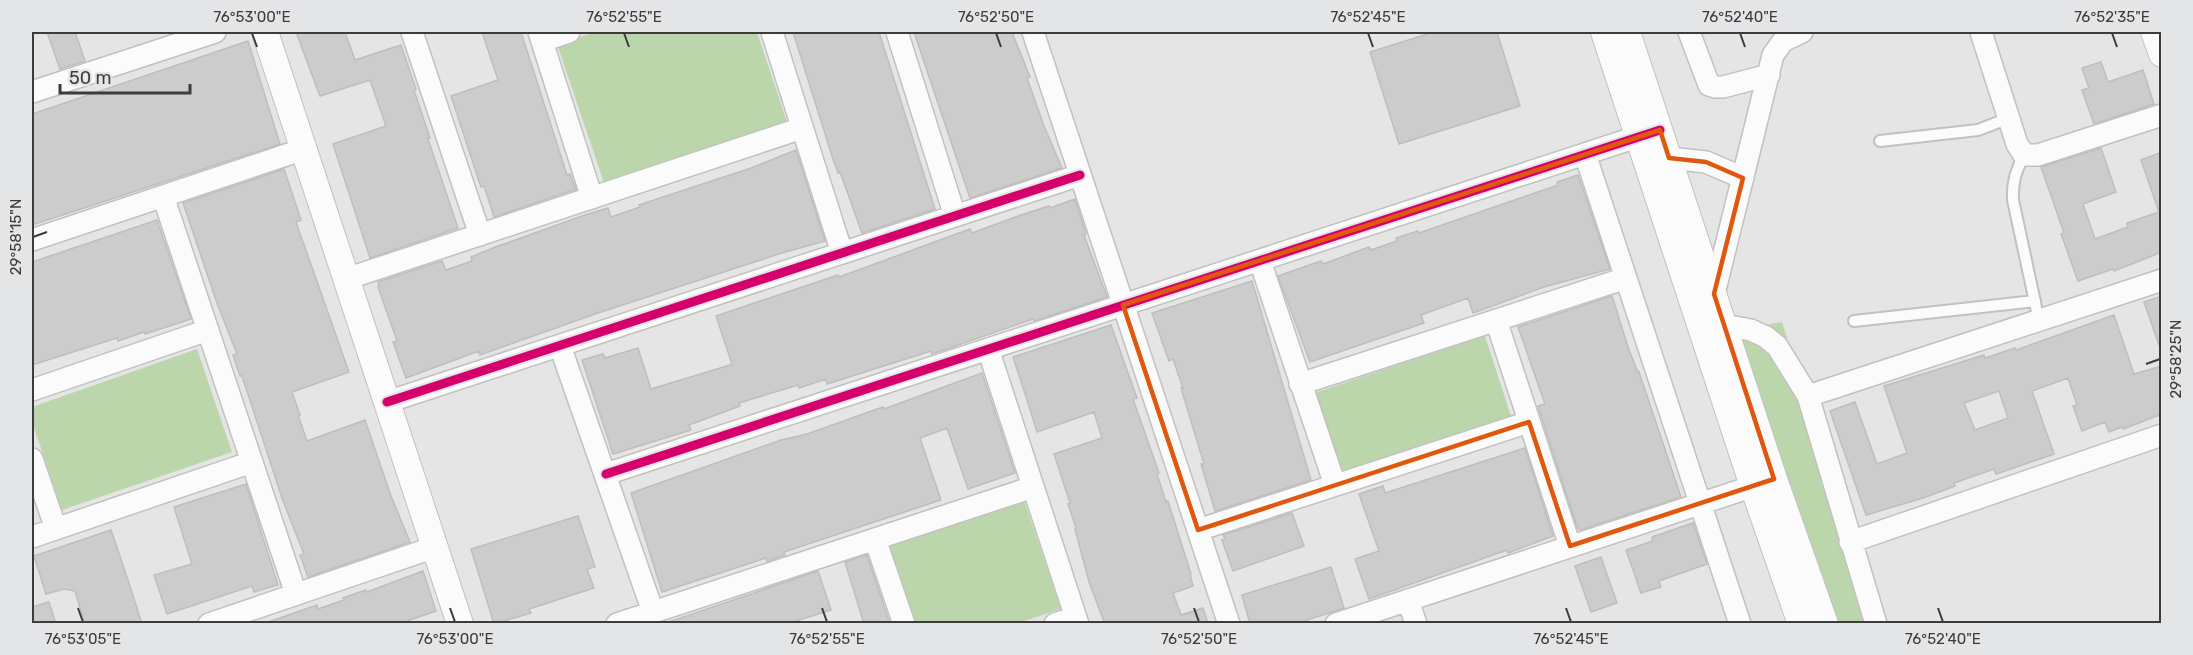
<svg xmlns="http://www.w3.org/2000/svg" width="2193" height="655" font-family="Rubik,sans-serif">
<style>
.park{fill:#bcd6ac}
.building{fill:#cdcccd;stroke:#bebebe;stroke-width:1.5;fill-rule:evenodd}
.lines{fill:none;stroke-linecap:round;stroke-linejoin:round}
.service-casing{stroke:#c1c1c2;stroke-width:14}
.minor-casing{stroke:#c1c1c2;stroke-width:24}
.tertiary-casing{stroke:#c1c1c2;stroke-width:28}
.service{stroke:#fbfbfb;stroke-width:10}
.minor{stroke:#fbfbfb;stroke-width:21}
.tertiary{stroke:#fbfbfb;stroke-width:26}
.cycleway-casing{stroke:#e4e5e7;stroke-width:13}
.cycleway{stroke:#d6006c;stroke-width:9}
.marked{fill:none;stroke:#df580e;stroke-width:4.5;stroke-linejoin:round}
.ticks{fill:none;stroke:#3c3c3d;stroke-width:2}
.neatline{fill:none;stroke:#3c3c3d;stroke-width:2}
.ticks-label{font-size:15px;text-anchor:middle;fill:#3c3c3d}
</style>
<rect width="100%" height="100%" fill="#e5e5e6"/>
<path class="park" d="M596,32H757L787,122L604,183L557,44Z
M1782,322L1875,623H1833L1739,330Z
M1485,336L1511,416L1340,472L1314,393Z
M197,349L232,452L62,510L32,422V407Z
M1024,500L1061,609L1018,623H915L889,546Z"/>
<path class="building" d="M47,32H75L85,61L60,69Z
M296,32H345L355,60L401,45L416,89L414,90L430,138L428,139L458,228L370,258L333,144L386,126L370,80L320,96Z
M482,32H521L567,175L570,174L576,189L494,217L484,186L481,187L451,96L498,80Z
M793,32H879L935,209L862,233L840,172L838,173L833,159Z
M914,32H1012L1030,77L1027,78L1044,126L1062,168L970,198Z
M1434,32H1497L1520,106L1399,144L1370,52Z
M248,41L280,144L32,225V114Z
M2101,62L2108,82L2143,70L2154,104L2094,124L2082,90L2089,88L2082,68Z
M2101,148L2116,192L2083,204L2095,239L2128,227L2127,223L2159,212L2162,220V252L2114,271L2113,269L2078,281L2061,234L2064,233L2041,167Z
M796,150L825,241L782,253L595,314L480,355L479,351L406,378L393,342L397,341L378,287L379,286L378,282L442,261L446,270L472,261L471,257L493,248L585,215L608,208L611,217L640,207L639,205L751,168Z
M2162,152V212H2159L2141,160Z
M284,169L301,220L296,222L349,372L292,392L300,415H298L307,441L365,420L391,496L410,542L308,577L300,555L304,554L283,501L242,376H240L233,355L237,354L217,303L183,203Z
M1578,175L1610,269L1544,287L1473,313L1468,298L1421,315L1424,323L1310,362L1278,276L1321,261L1323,264L1369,247L1371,250L1397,241L1396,238L1418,231L1419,233L1558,185L1557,182Z
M1075,199L1086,234L1084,235L1107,297L1034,321L1033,319L932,354L931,351L827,384L826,379L799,388L798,385L739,403L740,406L689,425L691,430L613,454L582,360L603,354L605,358L638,348L651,389L730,365L732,364L716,316L838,275L839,277L970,229L972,233L1021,215L1049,206L1050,208Z
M157,220L191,319L145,334L144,332L118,341L117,338L32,365V262Z
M1252,281L1311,480L1215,511L1201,464H1204L1181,388H1183L1173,359L1169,361L1152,313Z
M1612,296L1628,347L1638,373L1639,372L1681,497L1580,530L1577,527L1538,406L1545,404L1518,327Z
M2162,296V345H2159L2144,302Z
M2114,315L2134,374L2162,366V414L2123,429L2122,427L2109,432L2105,422L2082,431L2073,406L2077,405L2068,378L2032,391L2054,454L1996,474L1994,469L1954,483L1955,486L1923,498L1866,515L1830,411L1855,402L1877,464L1907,453L1884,386L1984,355L1985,358L2015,348L2016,350ZM1999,391L2008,418L1975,430L1964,403Z
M1111,325L1137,398L1133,399L1159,473L1157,474L1166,502L1168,501L1191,574H1190L1193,586L1173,593L1181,615L1203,608L1208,624H1105L1089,582L1075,529L1076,528L1068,504L1070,503L1054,454L1102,438L1094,412L1037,432L1029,406L1013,357Z
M982,373L1015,473L968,489L947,428L920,438L941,500L784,552L785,555L767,561L766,558L662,592L631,493L781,440L807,434L883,407L884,409Z
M1525,448L1553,536L1508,553L1507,550L1369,599L1355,559L1379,551L1359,494L1383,486L1385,493Z
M246,484L278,585L254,592L252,586L167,614L154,575L192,564L174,507Z
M1292,513L1304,546L1233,571L1222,540L1225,539L1223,535Z
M578,516L595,567L587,569L594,588L529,609L531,613L494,624L471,549Z
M1693,523L1707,564L1659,581L1661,587L1641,593L1626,550L1653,541L1652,537Z
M111,530L129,583L142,624H85L75,591L64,589L46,594L34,556Z
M867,555L890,624H864L845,562Z
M1601,557L1617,603L1591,612L1575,566Z
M1331,567L1344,608L1295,624H1250L1242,595Z
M423,571L436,611L410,620L398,624H271V621L317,605L318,609L344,600L343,598L366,590L367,592Z
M818,571L831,610L786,624H663Z
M49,602L56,624H32V607Z"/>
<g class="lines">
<defs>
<path id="service" d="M1880,141L1978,130L2009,118
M2024,155C2016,171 2012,182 2013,200L2039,321
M1854,321L2035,301"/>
<path id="minor" d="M412,32L480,235
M539,32L592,198
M772,32L842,253
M897,32L955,216
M1033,32L1229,624
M1689,32L1709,85L1715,87H1723L1769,75
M1981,32L2017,144L2024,155H2038L2162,115
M542,41L569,32
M32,92L215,32
M1585,154L1740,624
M1669,158L1706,162L1743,178
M163,196L296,594
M32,240L304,149
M1260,261L1335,485
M346,279L802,128
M1714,294L1773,55L1783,41L1802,32
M1496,320L1570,546
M1724,325L1751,330L1766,337L1777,346L1808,396L1876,624
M560,346L653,612
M988,349L1078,624
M1300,384L1626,278
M32,390L208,330
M1808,396L2162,280
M387,402L1080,175
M32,459L56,529
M606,474L1652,132
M1198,530L1529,422
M32,537L252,462
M875,539L904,624
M1850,542L2162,435
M1408,600L1416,624
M209,624L435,547
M617,624L1033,487
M1055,624L1075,617
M1336,624L1769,481"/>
<path id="tertiary" d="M265,32L460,624
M1604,32L1753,486L1801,624
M1627,32L1774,479L1825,624
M2154,32L2162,54"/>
</defs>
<use href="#service" class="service-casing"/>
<use href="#minor" class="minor-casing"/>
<use href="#tertiary" class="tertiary-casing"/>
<use href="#service" class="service"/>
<use href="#minor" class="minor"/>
<use href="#tertiary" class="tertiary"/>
<defs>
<path id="cycleway" d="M387,402L1080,175
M606,474L1660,130"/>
</defs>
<use href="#cycleway" class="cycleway-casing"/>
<use href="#cycleway" class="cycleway"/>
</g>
<path class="marked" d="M1660,130L1669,158L1706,162L1743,178L1714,294L1774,479L1570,546L1529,422L1198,530L1123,305Z"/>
<path class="ticks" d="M252,33L257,47M624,33L629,47M996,33L1001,47M1368,33L1373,47M1740,33L1745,47M2112,33L2117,47M33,237L47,232M2146,364L2160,359M78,608L83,622M450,608L455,622M822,608L827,622M1194,608L1199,622M1566,608L1571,622M1938,608L1943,622"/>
<rect width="2193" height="655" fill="none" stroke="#e4e5e7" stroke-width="66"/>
<path d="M60 84v9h130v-9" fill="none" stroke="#3c3c3d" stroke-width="3"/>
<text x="69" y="84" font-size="18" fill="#3c3c3d" stroke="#e4e5e7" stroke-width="4.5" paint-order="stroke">50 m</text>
<rect x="33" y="33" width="2127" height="589" class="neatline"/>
<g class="ticks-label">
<text x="252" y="22">76°53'00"E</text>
<text x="624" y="22">76°52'55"E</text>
<text x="996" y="22">76°52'50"E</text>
<text x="1368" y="22">76°52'45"E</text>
<text x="1740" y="22">76°52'40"E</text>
<text x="2112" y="22">76°52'35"E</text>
<text transform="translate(16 237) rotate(-90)" y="5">29°58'15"N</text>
<text transform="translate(2176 359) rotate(-90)" y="5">29°58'25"N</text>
<text x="83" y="644">76°53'05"E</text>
<text x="455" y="644">76°53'00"E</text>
<text x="827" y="644">76°52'55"E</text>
<text x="1199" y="644">76°52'50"E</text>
<text x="1571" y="644">76°52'45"E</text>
<text x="1943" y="644">76°52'40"E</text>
</g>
</svg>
